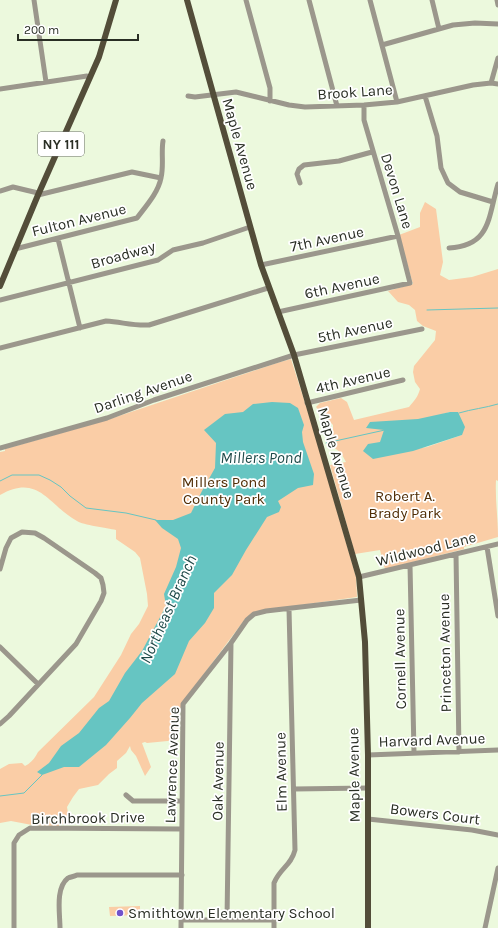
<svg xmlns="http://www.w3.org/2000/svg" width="498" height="928" font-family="Karla,sans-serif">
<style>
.green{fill:#facda6;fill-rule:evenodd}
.water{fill:#66c5c2}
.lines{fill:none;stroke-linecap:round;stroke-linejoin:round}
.stream{stroke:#66c5c2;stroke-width:1}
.minor{stroke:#9b978c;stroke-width:5}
.major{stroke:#534d39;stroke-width:6}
.poi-dot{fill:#7152cb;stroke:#fff;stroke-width:1.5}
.labels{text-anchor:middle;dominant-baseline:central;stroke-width:3.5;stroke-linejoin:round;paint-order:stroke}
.shield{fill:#fff;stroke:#696d66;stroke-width:1}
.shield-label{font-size:14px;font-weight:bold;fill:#292e24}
.street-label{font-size:15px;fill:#292e24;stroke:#fff}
.park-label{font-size:15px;fill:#502d05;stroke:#fff}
.poi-label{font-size:15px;fill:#292e24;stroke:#fff;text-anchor:start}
.water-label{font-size:16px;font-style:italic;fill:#1f4a49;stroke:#fff}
</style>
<rect width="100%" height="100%" fill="#ecf9dd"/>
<path class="green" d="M425,202L436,209L443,262L440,275L449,280L472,277L498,269V481L496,480C495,499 498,518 498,537L464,547V549L385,569L380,550L355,554L330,465L346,462L341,453L326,441L333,432V425L316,407L320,403L341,398L347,402L354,420L409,407C414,401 418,397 420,389L415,382L413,372L414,366L435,340L436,331L423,326L417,321L415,310L409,305L398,302L388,291L413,284L399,235L420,227V213ZM450,412L462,435L427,447L416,449L429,418Z
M291,359L313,428L356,577L357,597L266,610L245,619L183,702L178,713V740L147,743L145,742L142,743L151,767L145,776L136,756L131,750L130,746L126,753L117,761V768L109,774L98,785L79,789L73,797L67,807L68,813L63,822L72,824H59V826L32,825L11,821L0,823V769L9,764L22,763L25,766C31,763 35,758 38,752L94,697L121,655L131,634L139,624L148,606L147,594L140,558L135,552L116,539V530C107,528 83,525 77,521C48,505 39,473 0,495V452L5,451V449L107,420L277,363Z
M140,906V915L110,916L109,907Z"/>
<path class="water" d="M272,402L290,403L298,408L304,425L302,432L303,442L314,474L313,485L298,488L278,501L281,507L279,512L267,517L246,550L232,575L214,593V608L205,623L189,641L175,674L142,703L130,718L106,745L79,767H64L42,775L37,772L49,763L61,746L79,733L99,708L109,701L125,673L142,651L166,606L164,594L176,567L181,548L178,539L162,528L155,520H173L191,513L202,491L215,468L216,443L204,430L225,414L243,412L253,404Z
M450,412H458L465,427L462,435L413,451L373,459L363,451L368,444L380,442L384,430L366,428L370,422L418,419Z"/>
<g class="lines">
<path class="stream" d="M427,310L498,308
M459,413C472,409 485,408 498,404
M326,443L385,430
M0,481L12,475H39L50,480L61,487L70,496L86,508L126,513L156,520
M0,796L24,793L42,775"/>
<path class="minor" d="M34,0L46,82
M246,0L270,88V101
M309,0L337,106
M370,0L397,102
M432,0L439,29
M497,0L498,5
M382,45L453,25L475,23L498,24
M491,83L498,58
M0,89L87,76L90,77
M188,96L195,97L236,92L289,105L305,107L364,105L397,102L473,85L491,83L498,84
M425,96L437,136L441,168L448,183L460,192L493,202
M300,183L297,174L299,169L304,165L339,161L372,152
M0,191L13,187L38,193
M38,195L132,172L161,178
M58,239L80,328
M449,248C491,246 488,217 498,184
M15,249L137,218C146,206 158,193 161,178C164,165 161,153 163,141
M261,265L398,236
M0,300L158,260L173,250L203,243L250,227
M278,312L410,283L398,236L364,120V105
M0,348L106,321C122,322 133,326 149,325L268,288
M307,403L403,380
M0,448L107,418L154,400L294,355L422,329
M487,547L498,616
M456,554L459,752
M410,565L414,753
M0,569L6,548L11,538L22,532L35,533L44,538L95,573L101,578L103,585L104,593L101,601L76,644L9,716L0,724
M359,577L498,544
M0,647L38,684
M368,755L498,750
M294,789L368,788
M126,795L133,801H182
M368,819L472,830L498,835
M181,920H274
M227,920L231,643
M14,928V843L19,835L30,828L182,829
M60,928C60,914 55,888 68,878C71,877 75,876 77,875H182
M181,928L183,704L231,643L247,620L254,614L266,611L361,600
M274,928V883C280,868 291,866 295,850L289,609
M485,928L498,868"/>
<path class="major" d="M187,0L261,265L294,355L359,577L365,642L368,755V928
M0,286L38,195L99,57L116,0"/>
</g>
<circle class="poi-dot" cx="120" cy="913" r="4"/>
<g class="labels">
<rect class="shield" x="38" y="132" width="46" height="24" rx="3"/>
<g class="shield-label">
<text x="61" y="144">NY 111</text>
</g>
<g class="street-label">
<text transform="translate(355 92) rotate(-4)">Brook Lane</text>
<text transform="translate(240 144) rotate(74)">Maple Avenue</text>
<text transform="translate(397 191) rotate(73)">Devon Lane</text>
<text transform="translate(79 220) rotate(-14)">Fulton Avenue</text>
<text transform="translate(327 239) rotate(-12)">7th Avenue</text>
<text transform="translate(123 255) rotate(-16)">Broadway</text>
<text transform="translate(342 286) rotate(-12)">6th Avenue</text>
<text transform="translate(355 330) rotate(-12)">5th Avenue</text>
<text transform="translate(353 380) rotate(-13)">4th Avenue</text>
<text transform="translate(143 392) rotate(-19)">Darling Avenue</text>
<text transform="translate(336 453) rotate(73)">Maple Avenue</text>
<text transform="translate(426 549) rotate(-14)">Wildwood Lane</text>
<text transform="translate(445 653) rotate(-91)">Princeton Avenue</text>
<text transform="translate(400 659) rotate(-91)">Cornell Avenue</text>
<text transform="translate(432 740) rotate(-2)">Harvard Avenue</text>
<text transform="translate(172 765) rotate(-88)">Lawrence Avenue</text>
<text transform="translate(281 772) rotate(-91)">Elm Avenue</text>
<text transform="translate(354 775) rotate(-91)">Maple Avenue</text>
<text transform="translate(218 781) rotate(-89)">Oak Avenue</text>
<text transform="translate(435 814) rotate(7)">Bowers Court</text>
<text transform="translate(88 818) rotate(-1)">Birchbrook Drive</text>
</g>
<g class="park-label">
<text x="224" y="482">Millers Pond<tspan x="224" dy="17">County Park</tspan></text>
<text x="405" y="496">Robert A.<tspan x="405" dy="17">Brady Park</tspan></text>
</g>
<g class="poi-label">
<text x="128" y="913">Smithtown Elementary School</text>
</g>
<g class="water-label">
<text x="261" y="457">Millers Pond</text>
<text transform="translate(168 609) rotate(-66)">Northeast Branch</text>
</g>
</g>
<path d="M18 34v6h120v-6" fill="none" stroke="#292e24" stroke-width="2"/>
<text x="24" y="34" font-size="12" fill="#292e24" stroke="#ffffff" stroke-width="3" paint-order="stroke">200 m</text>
</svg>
